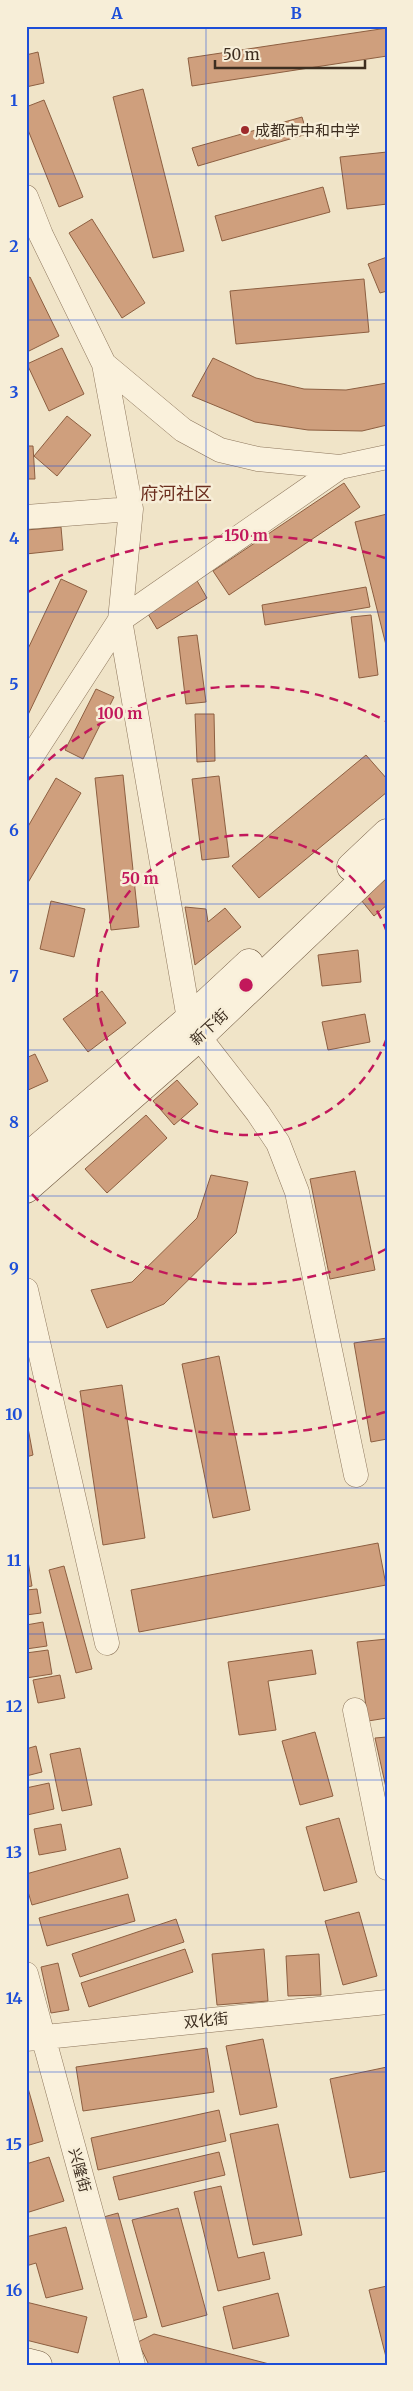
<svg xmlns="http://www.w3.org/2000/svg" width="413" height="2391" font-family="Merriweather,'Noto Sans SC',serif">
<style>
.building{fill:#cf9f7d;stroke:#8d5f41}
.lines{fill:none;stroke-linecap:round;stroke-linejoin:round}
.street-casing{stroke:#8d765c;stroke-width:25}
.secondary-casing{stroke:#6f573f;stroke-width:29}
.street{stroke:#faf1dc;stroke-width:24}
.secondary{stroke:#faf1dc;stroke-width:28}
.grid{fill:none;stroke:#1d4ed8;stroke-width:1;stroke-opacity:0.55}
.ring{fill:none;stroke:#c2185b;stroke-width:2.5;stroke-dasharray:9 6}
.poi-dot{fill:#9e2a2b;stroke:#f7eed8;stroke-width:2}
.labels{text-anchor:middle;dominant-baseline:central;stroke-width:5;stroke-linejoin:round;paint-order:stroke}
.poi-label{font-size:15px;fill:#3d2e20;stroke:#f7eed8;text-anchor:start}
.street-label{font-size:15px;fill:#3d2e20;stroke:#f7eed8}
.quarter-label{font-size:18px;fill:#6b2e1e;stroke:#f7eed8}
.centre{fill:#c2185b;stroke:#f7eed8;stroke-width:2.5}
.ring-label{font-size:15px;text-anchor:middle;font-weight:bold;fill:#c2185b;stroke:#f7eed8;stroke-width:5;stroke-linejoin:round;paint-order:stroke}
.neatline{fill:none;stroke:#1d4ed8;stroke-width:2}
.grid-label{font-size:16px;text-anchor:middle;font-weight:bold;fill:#1d4ed8}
</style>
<rect width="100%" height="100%" fill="#f0e4c8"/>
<path class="building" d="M387,28V56L192,86L188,58Z
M38,52L44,83L26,87V55Z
M143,89L184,251L153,258L113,97Z
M44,100L83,197L59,207L26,125V107Z
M302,117L307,134L198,166L192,148Z
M387,152V204L347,209L340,157Z
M323,187L330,212L222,241L215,216Z
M92,219L145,303L122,318L69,233Z
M387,257V291L380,293L368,264Z
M30,277L59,336L29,351L26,347V279Z
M364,279L369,332L236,344L230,291Z
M62,348L84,394L49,411L27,364Z
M213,358L256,378L304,389L346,390L387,383V425L362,431L308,430L255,422L192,396Z
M67,416L91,435L57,476L34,456Z
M26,446H33L35,479H26Z
M344,483L360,507L229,595L213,571Z
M387,514V649L355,522Z
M61,527L63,550L26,554V530Z
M61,579L87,591L26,719V653Z
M196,579L207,598L157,629L145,609Z
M366,587L370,607L265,625L262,605Z
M371,615L378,675L359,678L351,617Z
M197,635L206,702L186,704L178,637Z
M96,689L114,697L83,759L65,750Z
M195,714H214L215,761L197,762Z
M366,755L387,779V792L259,898L232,866Z
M123,775L139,927L111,930L95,778Z
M219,776L229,857L202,860L192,779Z
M56,778L81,793L26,886V830Z
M387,878V905L374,916L361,900Z
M51,901L85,909L74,957L40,949Z
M185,907L206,909L208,922L225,908L241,927L195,965Z
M358,950L361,982L322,986L318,955Z
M102,991L126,1023L88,1052L63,1019Z
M365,1014L370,1042L328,1050L322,1022Z
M35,1054L48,1081L26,1091V1058Z
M177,1080L198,1104L174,1125L153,1101Z
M146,1115L167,1138L107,1193L85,1169Z
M355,1171L375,1270L330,1279L310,1179Z
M211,1175L248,1182L236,1233L164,1304L107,1328L91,1290L132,1282L197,1218Z
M387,1338V1439L371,1442L354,1343Z
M219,1356L250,1510L213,1518L182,1364Z
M122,1385L145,1538L103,1545L80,1391Z
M26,1417L33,1455L26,1457Z
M378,1543L386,1585L139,1632L131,1590Z
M28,1561L32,1586L26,1587V1562Z
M64,1566L92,1669L76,1673L49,1570Z
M37,1589L41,1613L26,1615V1590Z
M43,1622L47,1646L26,1649V1625Z
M387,1639V1718L368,1721L357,1642Z
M48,1650L52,1674L26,1678V1653Z
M312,1650L316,1674L268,1681L276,1730L239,1735L228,1662Z
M60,1675L65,1698L38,1703L33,1680Z
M315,1732L333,1796L300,1805L282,1741Z
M387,1737V1792L375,1738Z
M36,1746L42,1772L26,1776V1749Z
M80,1748L92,1805L62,1811L50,1754Z
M49,1783L54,1809L27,1815L26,1788Z
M339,1818L357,1882L324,1891L306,1827Z
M61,1824L66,1850L39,1855L34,1829Z
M120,1848L128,1878L32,1905L26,1885V1874Z
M128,1894L135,1921L47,1946L39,1918Z
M359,1912L377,1976L343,1985L325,1921Z
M176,1919L184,1942L80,1977L72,1954Z
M185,1949L193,1972L89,2007L81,1983Z
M264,1949L268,2001L217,2005L212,1954Z
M319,1954L321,1995L288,1996L286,1956Z
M58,1963L69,2010L51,2013L41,1967Z
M263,2039L277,2107L240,2115L226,2046Z
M207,2048L214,2092L83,2111L76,2067Z
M387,2067V2171L350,2178L330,2079Z
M26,2081L43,2141L26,2146Z
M219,2110L226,2141L98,2170L91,2138Z
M278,2124L302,2235L253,2245L230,2134Z
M219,2152L225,2175L119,2200L113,2177Z
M49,2157L64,2201L26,2213V2164Z
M221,2186L238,2258L264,2252L270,2279L218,2291L194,2192Z
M178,2208L207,2315L162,2327L132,2220Z
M118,2213L147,2317L128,2322L100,2218Z
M66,2227L83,2289L46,2298L36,2263L26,2266V2237Z
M387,2286V2361L369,2290Z
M278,2293L289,2336L233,2349L223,2307Z
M26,2302L87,2317L78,2353L26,2340Z
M154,2334L273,2365H149L138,2342Z"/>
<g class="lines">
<defs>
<path id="street" d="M26,197L41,235L104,364L131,509L120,620L189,1019L199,1037L258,1113L278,1143L297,1192L356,1475
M104,364L183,430L220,450L258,459L340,467L387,457
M26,517L131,509
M26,765L120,620L340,467
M26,1290L107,1643
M355,1710L387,1868
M26,1974L133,2365
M26,2039L387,2002"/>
<path id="secondary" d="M351,867L387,833
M26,1158L189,1019L249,963
M26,1189L199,1037L387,858
M26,2362L38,2365"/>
</defs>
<use href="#street" class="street-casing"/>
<use href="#secondary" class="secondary-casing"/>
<use href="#street" class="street"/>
<use href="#secondary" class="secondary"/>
</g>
<path class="grid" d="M206,26V2365M26,174H387M26,320H387M26,466H387M26,612H387M26,758H387M26,904H387M26,1050H387M26,1196H387M26,1342H387M26,1488H387M26,1634H387M26,1780H387M26,1925H387M26,2072H387M26,2218H387"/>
<g class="ring">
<path d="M387 1038A150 150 0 1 1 387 932"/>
<path d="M386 1249A299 299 0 0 1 27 1189M27 781A299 299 0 0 1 386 721"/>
<path d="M385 1412A449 449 0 0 1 28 1378M28 592A449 449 0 0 1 385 558"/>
</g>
<circle class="poi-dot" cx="245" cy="130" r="5"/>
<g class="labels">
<g class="poi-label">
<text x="255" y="130">成都市中和中学</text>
</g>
<g class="street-label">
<text transform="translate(209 1027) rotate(-43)">新下街</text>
<text transform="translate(206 2020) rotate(-6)">双化街</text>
<text transform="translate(80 2170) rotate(75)">兴隆街</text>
</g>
<g class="quarter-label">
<text x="176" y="493">府河社区</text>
</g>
</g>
<circle cx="246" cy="985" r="8" class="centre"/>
<g class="ring-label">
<text x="246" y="541">150 m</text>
<text x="120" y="719">100 m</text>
<text x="140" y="884">50 m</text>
</g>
<rect width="413" height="2391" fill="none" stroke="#f7eed8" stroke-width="55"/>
<path d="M215 60v8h150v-8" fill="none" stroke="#3d2e20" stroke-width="2.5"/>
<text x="223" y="60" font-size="15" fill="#3d2e20" stroke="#f7eed8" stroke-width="4" paint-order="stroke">50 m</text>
<rect x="28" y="28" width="358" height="2336" class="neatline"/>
<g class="grid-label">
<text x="117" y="19">A</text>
<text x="296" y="19">B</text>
<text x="14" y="106">1</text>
<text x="14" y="252">2</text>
<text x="14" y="398">3</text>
<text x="14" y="544">4</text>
<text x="14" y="690">5</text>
<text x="14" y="836">6</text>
<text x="14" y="982">7</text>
<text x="14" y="1128">8</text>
<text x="14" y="1274">9</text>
<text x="14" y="1420">10</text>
<text x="14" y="1566">11</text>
<text x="14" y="1712">12</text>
<text x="14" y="1858">13</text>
<text x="14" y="2004">14</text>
<text x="14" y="2150">15</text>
<text x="14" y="2296">16</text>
</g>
</svg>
